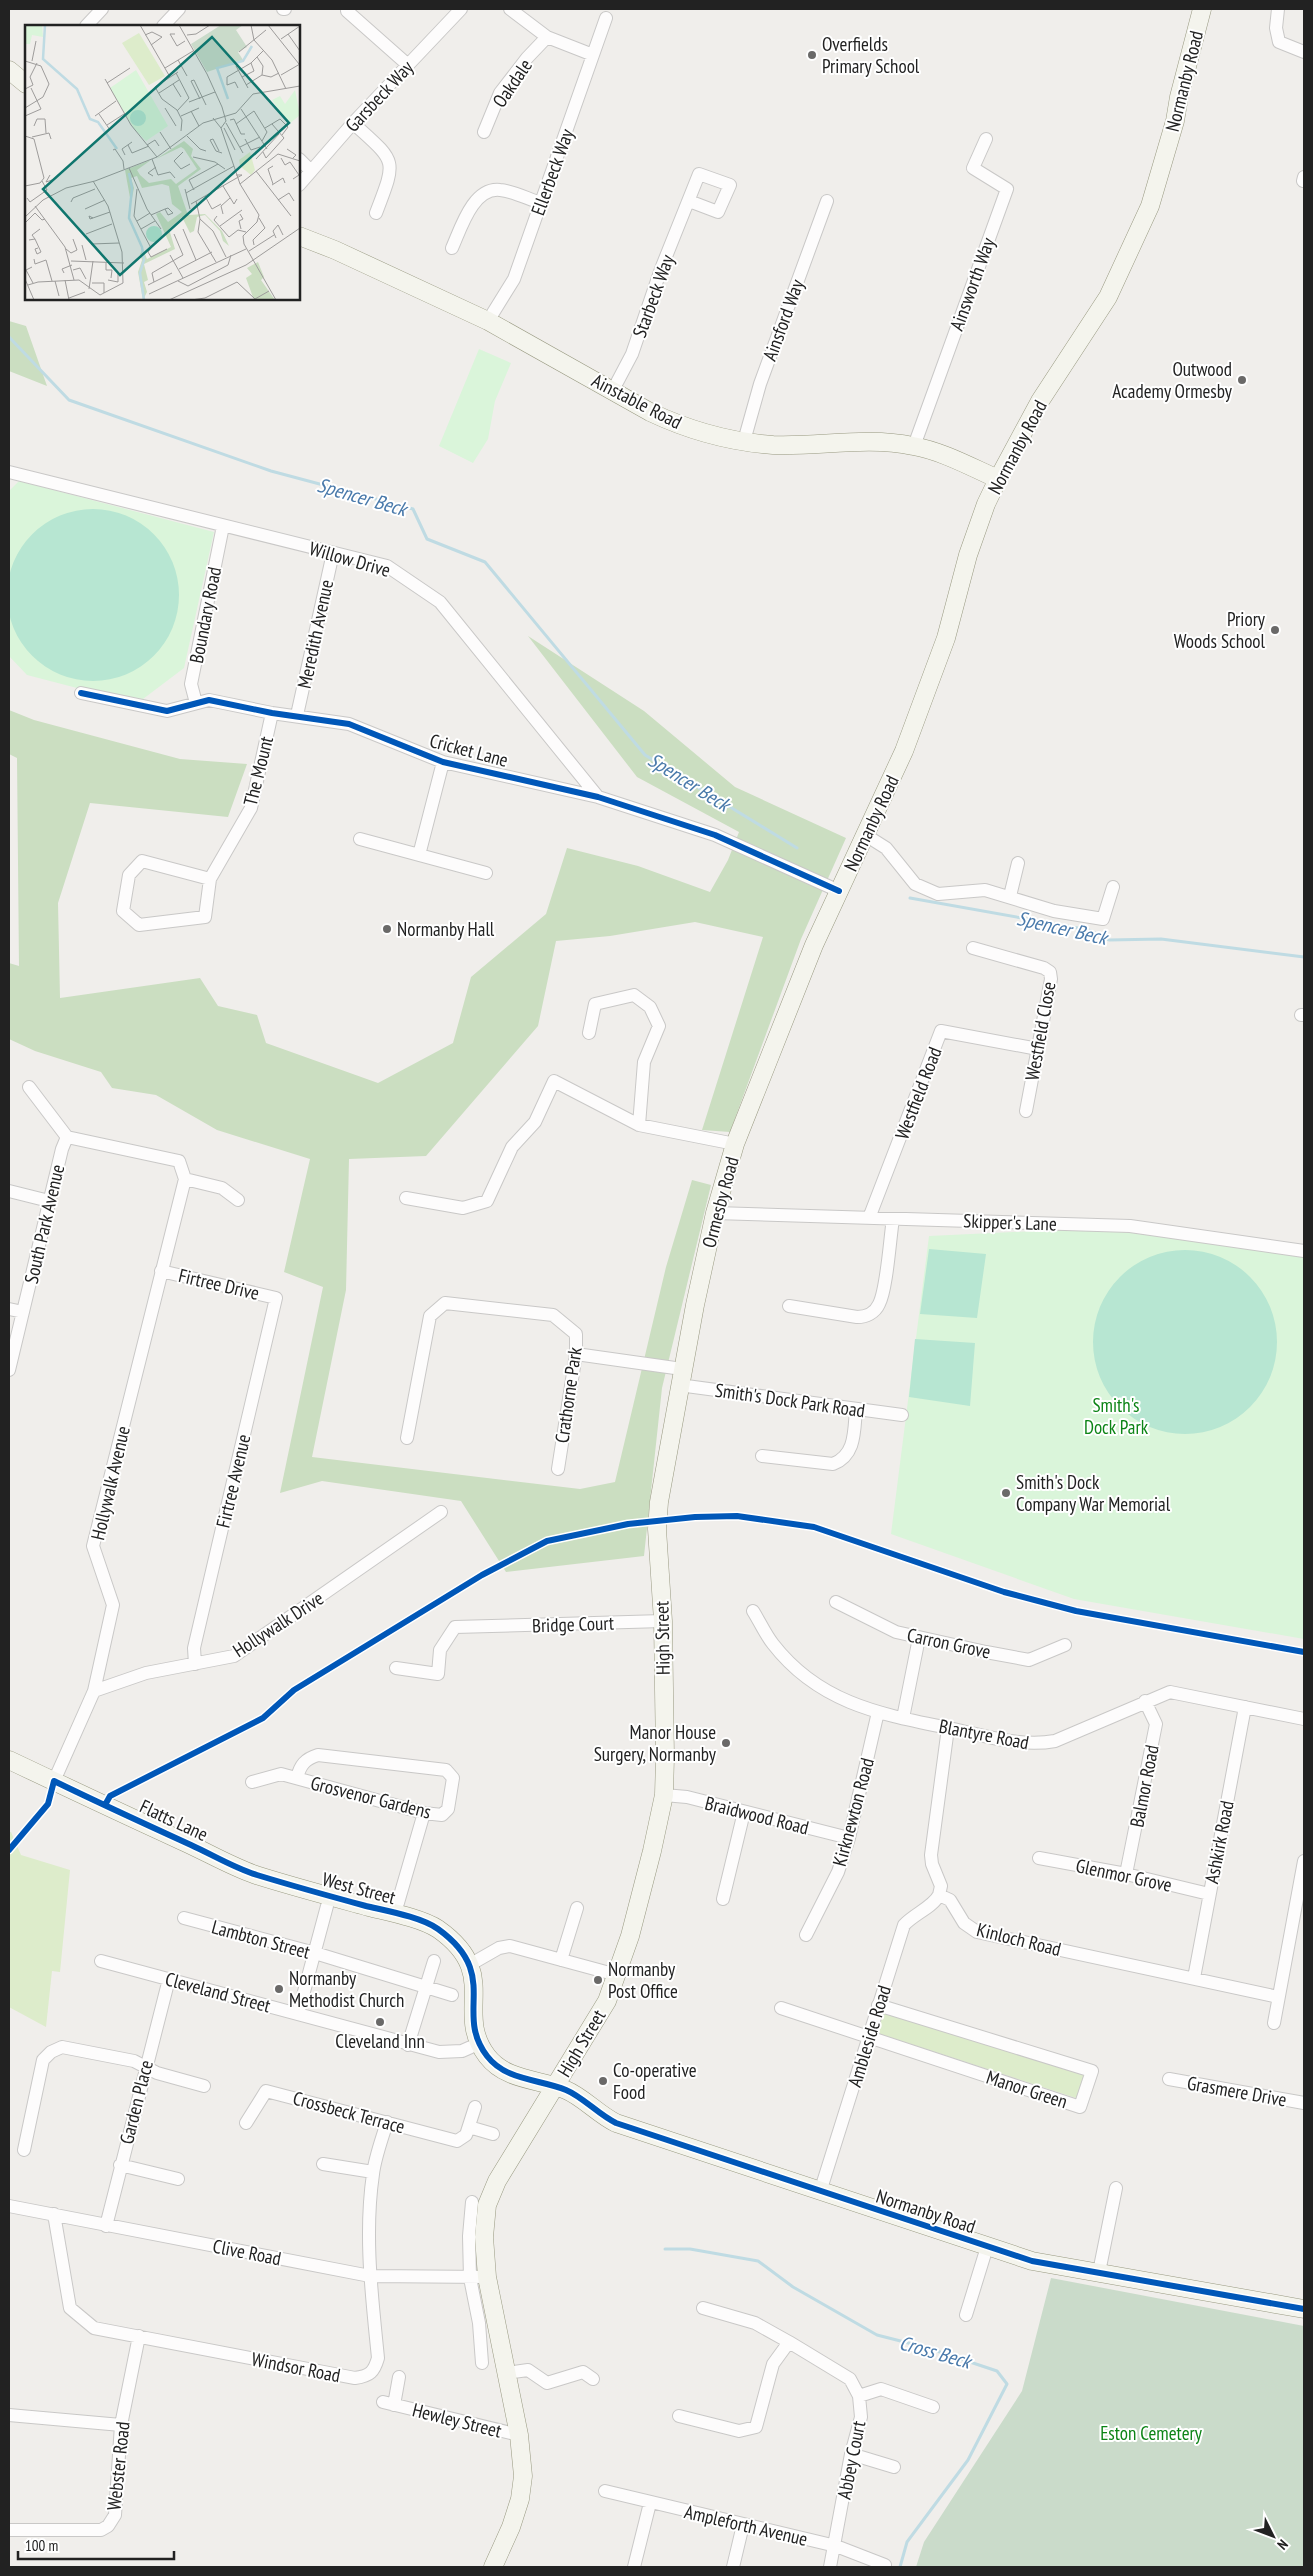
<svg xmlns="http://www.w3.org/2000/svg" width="1313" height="2576" font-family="'PT Sans Narrow',sans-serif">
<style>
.grass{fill:#ddeccb}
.forest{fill:#cbdec1}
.cemetery{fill:#cadbca}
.park{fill:#daf5da}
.pitch{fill:#b7e6d2}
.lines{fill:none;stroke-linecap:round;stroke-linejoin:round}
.stream{stroke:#bfdbe3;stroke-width:3}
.street-casing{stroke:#c9c8c7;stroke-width:14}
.secondary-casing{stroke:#999a82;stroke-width:19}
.street{stroke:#fdfcfc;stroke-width:12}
.secondary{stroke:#f4f4ed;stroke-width:18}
.cycleway-casing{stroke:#fff;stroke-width:9}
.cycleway{stroke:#0057b8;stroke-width:6}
.poi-dot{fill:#6a6968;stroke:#fff;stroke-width:2}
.labels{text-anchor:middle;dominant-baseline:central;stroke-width:4;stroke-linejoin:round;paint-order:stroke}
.poi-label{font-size:19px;fill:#222;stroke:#fff;text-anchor:start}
.street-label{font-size:19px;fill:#222;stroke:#fff}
.park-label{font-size:19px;fill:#0c8416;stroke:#fff}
.water-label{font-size:20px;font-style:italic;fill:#4a7aab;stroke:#fff}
.inset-river{fill:none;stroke:#bfdbe3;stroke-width:2.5}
.inset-road{fill:none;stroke:#9e9c9b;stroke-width:1}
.view{fill:#0f766e;fill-opacity:0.15;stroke:#0f766e;stroke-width:2.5}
.inset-edge{fill:none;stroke:#222;stroke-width:2.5}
</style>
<rect width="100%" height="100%" fill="#f0eeeb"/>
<path class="grass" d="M9,1832H11L21,1855L70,1870L60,1972L52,1971L46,2027L9,2007Z
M879,2009L1087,2073L1076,2098L874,2032Z"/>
<path class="forest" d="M9,321L26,326L47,386L9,371Z
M528,636L644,711L735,787L846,838L801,939L730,1132L702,1130L763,937L695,922L610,936L556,941L538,1026L426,1156L349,1159L346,1290L312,1457L580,1489L615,1482L666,1267L692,1180L711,1185L662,1388L644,1556L506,1572L461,1501L322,1481L280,1493L323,1287L284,1272L310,1159L217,1130L156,1095L112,1088L101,1072L35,1051L9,1039V963L19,966L17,758L9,754V710L34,720L180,759L247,764L228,817L90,803L58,903L60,998L200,978L218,1006L257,1015L266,1043L378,1083L453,1043L471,977L546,914L567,848L638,866L710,892L728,860L739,832L637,777Z"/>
<path class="cemetery" d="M1051,2278L1304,2326V2567H916L924,2542L1022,2391Z"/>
<path class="park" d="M479,349L511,363L495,401L488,439L473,463L439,446Z
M19,481L214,532L184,668L143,699L77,688L27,675L9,656V491Z
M1120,1227L1304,1257V1639L1074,1599L891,1534L929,1236Z"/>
<path class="pitch" d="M7 595a86 86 0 1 1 172 0a86 86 0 1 1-172 0Z
M929,1249L986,1254L977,1318L920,1314Z
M1093 1342a92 92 0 1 1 184 0a92 92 0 1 1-184 0Z
M915,1339L975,1343L970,1406L909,1397Z"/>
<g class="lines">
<path class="stream" d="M9,337L69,400L271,471L413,509L427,539L485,562L645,755L797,848
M910,898L1089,930L1109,940L1161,939L1304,957
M665,2249H690L758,2261L793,2287L877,2335L928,2348L997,2371L1007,2384L968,2460L907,2542L900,2567"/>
<defs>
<path id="street" d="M283,9H285
M510,9L547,37L593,55
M1278,9L1276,28L1279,42L1304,52
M347,11L408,65
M86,26L102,9
M163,26L179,9
M353,123C397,163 397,158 376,213
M484,132L500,93L527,58L547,37
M299,159L310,170
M1303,181L1304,177
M299,185L353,123L461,9
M452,248C461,228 473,187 500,190C513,191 528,199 541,203
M488,321L514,279L606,18
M613,390L632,354L661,269L699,174L730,185L718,212L689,201
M744,441L760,384L827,201
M914,446L1007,189L973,168L986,139
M9,472L387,566L440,602L598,797
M81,693L167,711L209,700L272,713L349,724L443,762L598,797L715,835L839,891
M196,703L191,684L223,526
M297,715L333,553
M867,836L886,848L915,884L938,894L985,890L1054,911L1103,919L1113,887
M360,839L486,873
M419,855L443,762
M210,879L205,917L139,925L123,911L129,875L142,861L210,879L251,808L272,713
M1010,896L1018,863
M973,948L1044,968L1050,972L1051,979L1026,1111
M1301,1015H1304
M589,1033L595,1004L634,995L650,1007L659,1026L644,1062L639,1125
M29,1087L67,1137L179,1161L185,1179L222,1188L238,1200
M9,1191L49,1201
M406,1198L463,1208L487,1201L512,1147L535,1122L554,1081L639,1125L735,1144
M715,1213L1130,1226L1304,1251
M869,1218L941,1031L1038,1049
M161,1271L276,1298L194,1648L195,1664
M789,1306L857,1317C866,1317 875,1313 879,1304C887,1289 890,1237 893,1219
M9,1309L23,1312
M576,1354L682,1369
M9,1370L62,1149L67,1137
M679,1385L902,1415
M407,1438L430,1316L445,1303L553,1315L576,1334V1354L558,1469
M762,1456L833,1464C856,1455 854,1431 856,1409
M836,1602L896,1632L986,1652L1029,1660L1065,1645
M753,1611C760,1622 765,1634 773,1644C821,1706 886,1715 958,1730C989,1737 1023,1747 1055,1741L1170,1692L1304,1719
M396,1668L438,1674L440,1650L455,1627L663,1621
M94,1691L146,1673L234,1656L441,1512
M903,1718L919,1638
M948,1728L931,1855L932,1864L941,1886L939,1895L950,1900L964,1923L977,1932L1278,1997
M54,1781L94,1691L113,1605L93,1546L185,1179
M252,1782L281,1774L424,1813L442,1815L448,1809L453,1778L446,1770L318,1755C305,1759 300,1765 297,1778
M664,1795L687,1797L849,1838
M1039,1858L1126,1874L1209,1894
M1126,1874L1156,1724L1145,1701
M723,1899L744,1812
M395,1913L424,1813
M184,1918L315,1953L452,1995
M806,1935L838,1872L849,1838L878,1712
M561,1960L577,1908
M101,1961L439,2052L462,2051L480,2043
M471,1964L499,1948L510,1946L617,1975
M1194,1978L1245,1707
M781,2008L1080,2107L1092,2071L878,2005
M298,2014L327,1906
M1274,2023L1304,1861
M408,2045L434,1961
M1169,2079L1304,2103
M246,2123L266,2091L457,2141L466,2135L475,2107
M469,2127L493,2134
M24,2150L43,2060L51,2052L62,2047L134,2061L157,2073L204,2086
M323,2164L373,2172
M120,2165L178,2179
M820,2192L904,1925C914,1914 933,1907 939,1895
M472,2202L469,2236L470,2278L479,2323L482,2363
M9,2206L370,2276L487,2277
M54,2214L70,2308L94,2328L355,2378C370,2376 374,2372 378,2358C372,2297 364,2235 373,2174C375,2157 382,2139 387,2122
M106,2226L169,1979
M1099,2272L1116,2188
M703,2308L755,2323L789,2342
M966,2315L987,2247
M506,2373L528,2370L547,2383L583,2372L593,2379
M859,2396L881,2389L933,2407
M383,2402L519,2435
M394,2405L399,2377
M9,2415L121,2425
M679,2416L739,2431L756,2427L773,2364L789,2342L850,2379L859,2396L861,2417L851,2454L830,2567
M851,2454L894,2467
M605,2491L836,2546L885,2565
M9,2530H101L108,2526L115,2515L121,2425L139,2336
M634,2567L650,2503
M733,2567L743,2525"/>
<path id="secondary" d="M9,70L26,84
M299,236L335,250L488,321L650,412C688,430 731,442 773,445C820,447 866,436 913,446C942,451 971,467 998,479
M9,1760C66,1787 123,1814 180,1840C205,1851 230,1866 256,1875C294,1887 332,1897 369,1907C389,1912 421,1918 438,1929C502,1974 453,2011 487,2056C506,2081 540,2079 566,2090C583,2097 599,2115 616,2123L1032,2261L1304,2309
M493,2567L511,2527L520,2499L523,2476L519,2435L487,2277L484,2237L487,2205L497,2181L607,2001L630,1936L652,1851L664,1795L665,1757L663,1621L657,1529L659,1502L695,1305L715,1213L735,1144L814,945L904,751L946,638L968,555L986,504L998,479L1040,401L1108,297L1150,206L1175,121L1179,97L1202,9"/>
</defs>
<use href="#street" class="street-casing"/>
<use href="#secondary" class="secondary-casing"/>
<use href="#street" class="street"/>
<use href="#secondary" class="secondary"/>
<defs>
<path id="cycleway" d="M81,693L167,711L209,700L272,713L349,724L443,762L598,797L715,835L839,891
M105,1805L110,1796L263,1718L294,1690L482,1575L547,1541L628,1524L695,1517L737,1516L814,1527L1004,1592L1076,1611L1304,1652
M9,1850L48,1804L54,1781C99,1803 145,1824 191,1845C213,1855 234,1868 257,1875C293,1886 329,1896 366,1906C387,1911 421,1917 438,1929C502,1975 453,2012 487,2056C506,2081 540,2079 566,2090C583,2097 599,2115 616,2123L1032,2261L1304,2309"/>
</defs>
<use href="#cycleway" class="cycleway-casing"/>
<use href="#cycleway" class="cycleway"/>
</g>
<g class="poi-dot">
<circle cx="812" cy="55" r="5"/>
<circle cx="1242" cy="380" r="5"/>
<circle cx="1275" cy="630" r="5"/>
<circle cx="387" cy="929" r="5"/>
<circle cx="1006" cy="1493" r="5"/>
<circle cx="726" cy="1743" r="5"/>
<circle cx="598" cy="1980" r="5"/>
<circle cx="279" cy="1989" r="5"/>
<circle cx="380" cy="2022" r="5"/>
<circle cx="603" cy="2081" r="5"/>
</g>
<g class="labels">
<g class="poi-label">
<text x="822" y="44">Overfields<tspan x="822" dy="22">Primary School</tspan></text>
<text x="1232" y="369" text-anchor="end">Outwood<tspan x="1232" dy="22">Academy Ormesby</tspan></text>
<text x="1265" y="619" text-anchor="end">Priory<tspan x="1265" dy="22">Woods School</tspan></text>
<text x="397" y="929">Normanby Hall</text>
<text x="1016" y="1482">Smith's Dock<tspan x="1016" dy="22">Company War Memorial</tspan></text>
<text x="716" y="1732" text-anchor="end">Manor House<tspan x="716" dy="22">Surgery, Normanby</tspan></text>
<text x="608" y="1969">Normanby<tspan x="608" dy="22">Post Office</tspan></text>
<text x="289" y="1978">Normanby<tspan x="289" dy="22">Methodist Church</tspan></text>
<text x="380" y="2041" text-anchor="middle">Cleveland Inn</text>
<text x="613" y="2070">Co-operative<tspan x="613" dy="22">Food</tspan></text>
</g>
<g class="street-label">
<text transform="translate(1184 81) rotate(-76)">Normanby Road</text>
<text transform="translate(512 83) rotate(-56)">Oakdale</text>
<text transform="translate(379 96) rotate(-47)">Garsbeck Way</text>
<text transform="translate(552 172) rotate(-70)">Ellerbeck Way</text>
<text transform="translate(972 284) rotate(-70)">Ainsworth Way</text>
<text transform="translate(653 296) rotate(-70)">Starbeck Way</text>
<text transform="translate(783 320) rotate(-70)">Ainsford Way</text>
<text transform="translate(637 401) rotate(27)">Ainstable Road</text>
<text transform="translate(1017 447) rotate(-62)">Normanby Road</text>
<text transform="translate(350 559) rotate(16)">Willow Drive</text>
<text transform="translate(205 615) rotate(-79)">Boundary Road</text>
<text transform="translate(315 634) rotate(-78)">Meredith Avenue</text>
<text transform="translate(469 750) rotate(15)">Cricket Lane</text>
<text transform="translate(258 771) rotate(-76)">The Mount</text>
<text transform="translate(871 823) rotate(-65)">Normanby Road</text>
<text transform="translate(1040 1031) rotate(-80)">Westfield Close</text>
<text transform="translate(918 1093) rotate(-69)">Westfield Road</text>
<text transform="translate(720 1202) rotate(-75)">Ormesby Road</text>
<text transform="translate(1010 1222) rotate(2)">Skipper's Lane</text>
<text transform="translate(44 1224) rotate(-77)">South Park Avenue</text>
<text transform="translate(219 1284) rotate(13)">Firtree Drive</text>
<text transform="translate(568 1395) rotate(-82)">Crathorne Park</text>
<text transform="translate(790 1400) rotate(8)">Smith's Dock Park Road</text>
<text transform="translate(233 1481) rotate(-77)">Firtree Avenue</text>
<text transform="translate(110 1483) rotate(-77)">Hollywalk Avenue</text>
<text transform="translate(278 1624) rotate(-33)">Hollywalk Drive</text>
<text transform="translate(573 1624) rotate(-2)">Bridge Court</text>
<text transform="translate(662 1638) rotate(-91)">High Street</text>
<text transform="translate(949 1643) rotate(12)">Carron Grove</text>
<text transform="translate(984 1734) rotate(11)">Blantyre Road</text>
<text transform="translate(1144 1786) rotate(-79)">Balmor Road</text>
<text transform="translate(371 1797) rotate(14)">Grosvenor Gardens</text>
<text transform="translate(853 1812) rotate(-75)">Kirknewton Road</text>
<text transform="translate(757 1815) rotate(14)">Braidwood Road</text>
<text transform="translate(174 1820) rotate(25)">Flatts Lane</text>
<text transform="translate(1219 1842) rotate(-79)">Ashkirk Road</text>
<text transform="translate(1124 1875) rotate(12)">Glenmor Grove</text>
<text transform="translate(359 1888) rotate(15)">West Street</text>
<text transform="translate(261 1939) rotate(15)">Lambton Street</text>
<text transform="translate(1019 1939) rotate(14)">Kinloch Road</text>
<text transform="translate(218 1992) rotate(15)">Cleveland Street</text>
<text transform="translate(869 2036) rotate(-73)">Ambleside Road</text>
<text transform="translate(581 2043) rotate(-59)">High Street</text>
<text transform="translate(1027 2089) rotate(18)">Manor Green</text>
<text transform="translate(1237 2091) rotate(10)">Grasmere Drive</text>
<text transform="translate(136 2102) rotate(-76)">Garden Place</text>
<text transform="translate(349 2112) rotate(15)">Crossbeck Terrace</text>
<text transform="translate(926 2211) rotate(18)">Normanby Road</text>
<text transform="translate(247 2252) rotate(11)">Clive Road</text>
<text transform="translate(296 2367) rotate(11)">Windsor Road</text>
<text transform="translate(457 2420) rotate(14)">Hewley Street</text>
<text transform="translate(851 2460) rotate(-79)">Abbey Court</text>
<text transform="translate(118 2466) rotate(-84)">Webster Road</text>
<text transform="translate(746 2525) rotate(13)">Ampleforth Avenue</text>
</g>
<g class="park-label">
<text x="1116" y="1405">Smith's<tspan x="1116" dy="22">Dock Park</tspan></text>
<text x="1151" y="2433">Eston Cemetery</text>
</g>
<g class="water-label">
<text transform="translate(362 497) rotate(16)">Spencer Beck</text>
<text transform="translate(689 782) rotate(32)">Spencer Beck</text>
<text transform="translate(1062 928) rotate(13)">Spencer Beck</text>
<text transform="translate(935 2352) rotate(16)">Cross Beck</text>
</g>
</g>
<g transform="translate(25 25)">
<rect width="275" height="275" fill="#f0eeeb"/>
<path d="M114,8L140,51L124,60L97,18ZM225,127L230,145L226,150L215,141L214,135Z" fill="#ddeccb"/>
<path d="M159,116L168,124L166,131L176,144L153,161L163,190L180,189L197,206L204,221L198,216L195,206L180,190L172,192L169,206L165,208L157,192L144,204L150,224L119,239L123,255L119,257L122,267L118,275L113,247L117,235L115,229L118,224L122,234L146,222L131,189L135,187L143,197L157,187L147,179L144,161L137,159L117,163L112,151L106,153L109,163L106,178L100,145L126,135L112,145L115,150L124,158L146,154L151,159L172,144L159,124L156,122L131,134ZM233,237L239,252L236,255L250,275H229L221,253L227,249L222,243Z" fill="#cbdec1"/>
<path d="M196,0H218L211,5L222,22L213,27L218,35L182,47L166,19Z" fill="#cadbca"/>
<path d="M0,0H17L18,12L7,10L5,19H0ZM111,45L143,101L121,116L109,104L85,63ZM270,65L275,90L264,99L247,75L255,71L260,79Z" fill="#daf5da"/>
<path d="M105 93a8 8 0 1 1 16 0a8 8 0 1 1-16 0ZM121 209a8 8 0 1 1 16 0a8 8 0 1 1-16 0Z" fill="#b7e6d2"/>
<path class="inset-river" d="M20,0L18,34L52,64L65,94L73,97L92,124M203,74L192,43L218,36L227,21M104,148L107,163L104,193L117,222L119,235L115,248L119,275"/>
<path class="inset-road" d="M115,0L145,52M154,0L182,49L197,82L201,96L196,103M226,0L229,15L247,35L261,64M243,0L274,39M150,9H145L152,21L160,16M263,9L275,26M120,10L127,7L137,12L126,20M162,10L171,9L185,0M256,14L275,1M214,27L241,5M153,35L162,51M0,36L16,41L24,59L18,72L0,83M7,36L11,16M211,41L223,63M140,43L168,26M153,47L130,62L137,74L152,85L157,95L156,106M151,48L164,73L152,86M237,50L246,52L254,48M256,50L275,39M5,52L12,38M217,52L229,46L226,38M80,54L106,100L132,132M82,58L105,43M148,59L156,72M221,60L237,50L238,41L232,32M213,63L210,57L202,60V52L226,38L239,25M0,64L8,60L5,52M134,68L154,55M175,74L166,56L169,55L181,80M164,77L190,67M140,83L151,101M216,84L242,124M166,86L174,101M74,89L85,105M0,91L16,84L6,63M70,91L91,76M156,91L174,83M188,93L196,103L215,159L234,190L232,197L218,211L219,219L251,275M205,95L209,94L216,109H220M201,98L218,128M211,99L229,86L242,107L237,116M82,100L99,89M9,101L12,94H20L21,108M199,103L210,125M240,103L255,94L263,102L257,110M135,107L146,124M0,111L9,114L19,153L15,158L0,161M162,111L175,124L181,126M7,112L24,108L26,114M220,114L226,125L235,122M103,120L107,128L124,121M122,120L130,115L134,121M215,122L235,112M262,124L271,130L268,133M88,125L90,124L98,136L99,144M194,126L188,114L185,115L191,126L197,128M158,127L149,136L156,144L165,139M238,127L241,133L259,113L247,99M100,130L97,124L107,117M168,132L190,137L200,144M256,133L260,140L265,137L274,150L268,154M127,134L133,150L145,147L150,153M231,134L254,109M248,141L243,144L248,159M104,143L122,184L136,204M231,146L266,191M25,150L21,157L30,154M128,151L123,148L131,142M215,159L253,129L275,136M247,160L258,153L260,158M198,161L209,179L212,174M112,164L109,191L126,223M160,164L165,184M169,165L164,155L193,139M161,168L209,141M180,171L187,184L196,179M2,173L5,177L22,165L17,156M253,175L264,168L269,176M171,176L175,194L188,206L201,232M46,177L48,173L70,164M166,179L217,150H211M10,181L40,222L49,255M60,184L80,175M198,189L196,181L205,173M215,189L218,194L214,196L216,204M126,190L140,184L143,190L148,188L143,183L140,184M192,191L189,195L204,212L213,205L221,207M0,192L18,175L41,163L70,156L132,132L178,98L211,88L228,69L275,61M68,193L64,191L65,194L85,187M175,194L173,207L191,237M112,196L125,188M0,198L10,188L17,195L20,194M195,201L217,185M116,204L130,196M158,204L171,235M61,209L87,199M251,213L248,206L253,200L258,210M10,214L16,227L12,229L10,224L13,223M4,215L10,214L7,210L15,204M66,219L94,218M57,220L61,235M229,220L228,215L240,203L234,193M126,223L123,227L126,232L142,224M41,224L46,228L52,225L48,214M224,226L249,210M145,230L158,253M9,234L10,239L21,235L27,256M46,236L99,238M81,238V245H87L86,253M7,242L1,245L8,258M154,244L187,227M48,245L55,243L61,254M39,248L37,244L47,240M0,254L9,275M40,255L44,275M83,255L93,257V249M30,256L34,271M153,256L163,261L203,240L206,230M129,257L127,248L158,230L149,209M67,258H79V268M3,260L13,257L54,255L75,270L98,258L97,227L83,181L68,156M123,260L147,248M64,264L68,236M124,269L221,224M44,273L60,267M144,275L221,240L275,203M166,275L180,273L212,257L230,274L244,266"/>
<path class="view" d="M187,12L264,98L95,250L18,164Z"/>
<rect width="275" height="275" class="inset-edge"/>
</g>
<rect width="1313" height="2576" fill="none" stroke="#222222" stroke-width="20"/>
<g transform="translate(1273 2536) rotate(132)" stroke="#ffffff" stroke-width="4" paint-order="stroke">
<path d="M0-4L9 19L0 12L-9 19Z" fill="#222222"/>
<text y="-8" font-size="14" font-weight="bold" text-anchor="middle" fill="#222222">N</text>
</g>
<path d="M18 2551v8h156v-8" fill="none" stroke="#222222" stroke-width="2.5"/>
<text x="25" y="2551" font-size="15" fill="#222222" stroke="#ffffff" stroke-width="4" paint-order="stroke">100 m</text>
</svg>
